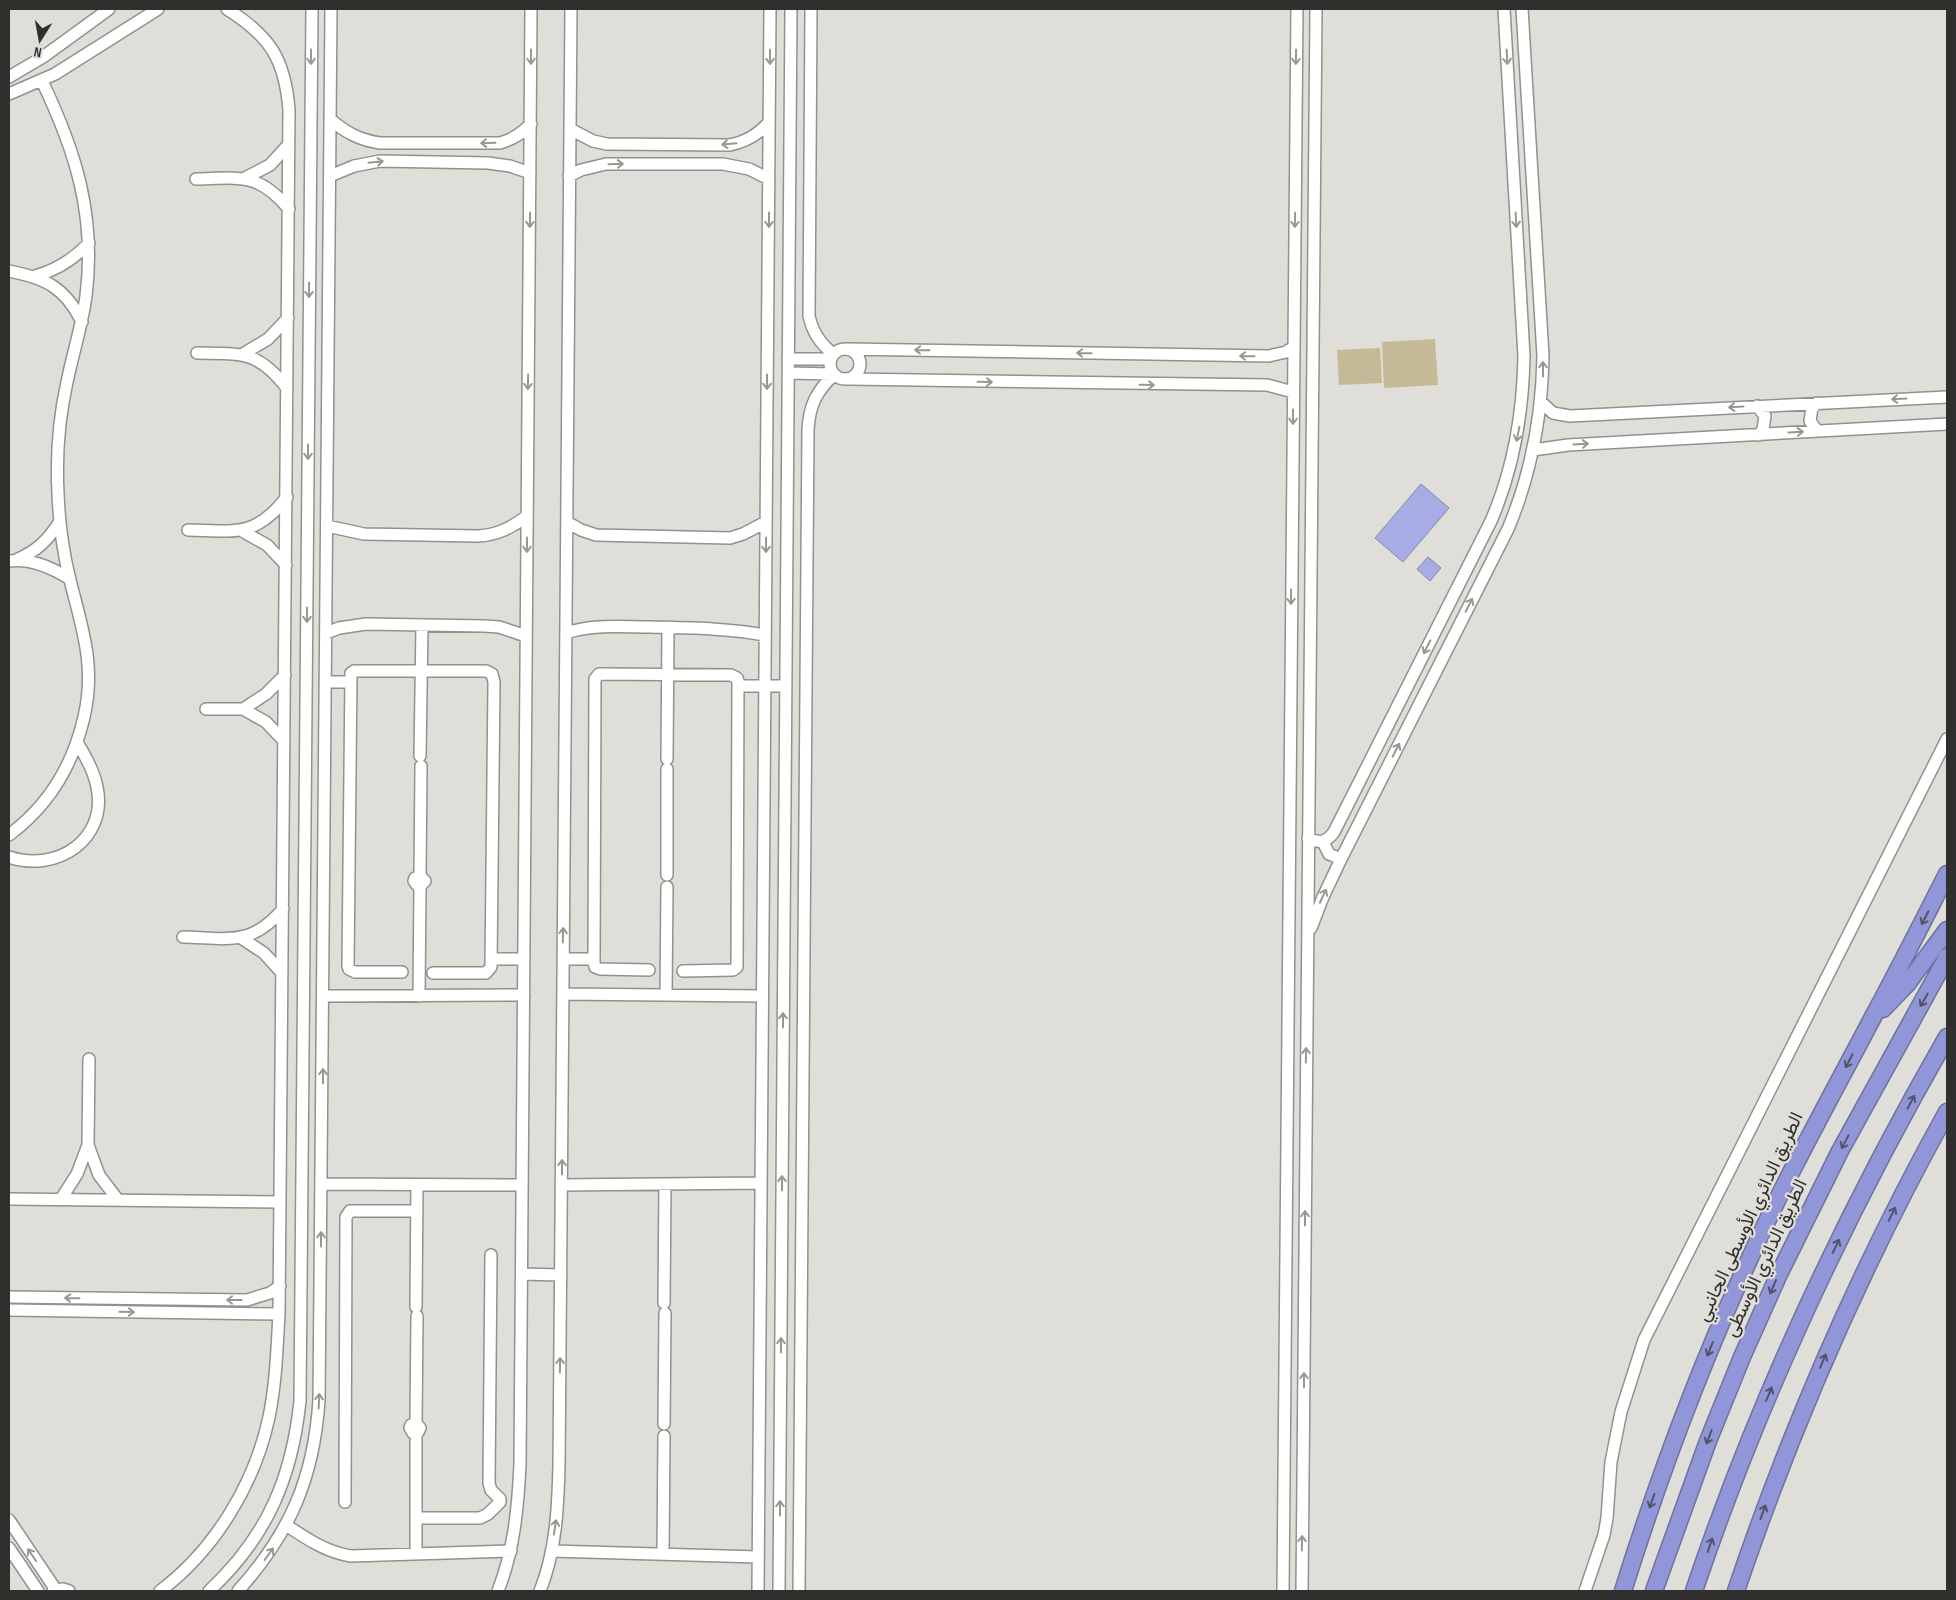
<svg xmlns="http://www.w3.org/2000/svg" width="1956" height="1600" font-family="'Sofia Sans Condensed',Vazirmatn,sans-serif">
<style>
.green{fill:#c4ba97}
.water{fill:#a7ade4;stroke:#8387ad}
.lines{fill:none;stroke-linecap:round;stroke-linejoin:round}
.minor-casing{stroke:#93918c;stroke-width:14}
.highway-casing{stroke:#6e729c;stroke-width:19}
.minor{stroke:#fff;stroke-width:11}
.highway{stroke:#9096d8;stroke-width:16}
.oneway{stroke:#989796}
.oneway2{stroke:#525369}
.labels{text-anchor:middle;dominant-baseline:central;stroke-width:4.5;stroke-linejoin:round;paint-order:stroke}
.street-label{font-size:19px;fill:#302f2d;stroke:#e0ded8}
</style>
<rect width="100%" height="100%" fill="#e0ded8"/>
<path class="green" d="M1435,339L1438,385L1384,388L1382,342Z
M1380,348L1382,383L1339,385L1337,350Z"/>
<path class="water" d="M1421,484L1449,508L1403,562L1375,538Z
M1428,557L1441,568L1430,581L1417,569Z"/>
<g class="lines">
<defs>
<path id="minor" d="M811,9L809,316C813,333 820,343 833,354
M9,77L43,57L109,9
M9,94L55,74L158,9
M330,119C346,133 360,140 380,143H500C513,139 521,134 531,124
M570,129L593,141L607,144L729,145C746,142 758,135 769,122
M330,176L354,166L380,161L488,163L510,166L530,173
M569,176L581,170L606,164H723L749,169L769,179
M245,178L270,165L289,144
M196,179C240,178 258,172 289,209
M9,271C45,278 65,287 82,322
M35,276C57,270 73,260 89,243
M830 364a15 15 0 1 1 30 0a15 15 0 1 1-30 0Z
M847,349L1269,356L1286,352L1294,347
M197,353C242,354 257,350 287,388
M243,354L268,339L288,318
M788,359H830
M788,373L833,374
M849,379L1267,385L1293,392
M1541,402L1553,413L1570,416L1947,397
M1817,403L1812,408L1810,421L1817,431
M1757,406L1765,416L1763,429L1759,435
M1533,450L1568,445L1947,424
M567,522L581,530L596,535L730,538L743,534L766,522
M327,526L364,534L478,536C497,535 511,528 527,516
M188,530C235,531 255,538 287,497
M242,531L267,545L286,565
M18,559C37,551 49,539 60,521
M9,561C31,558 51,567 70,579
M326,633L339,628L366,624L484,626L499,627L526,636
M566,633C593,624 622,627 650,627C688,628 727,628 765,635
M326,682H350
M739,686H785
M206,709H243L266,722L284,741
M243,709L266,694L285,675
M420,756L422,625
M667,759L668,628
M9,835C48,806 73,765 84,717C96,666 82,628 70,580C63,552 59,522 58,493C56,456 59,418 67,382C73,353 82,325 86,296C96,216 76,152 42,81
M1308,838C1319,844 1327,842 1334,832L1491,521C1514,468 1523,413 1524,356L1504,9
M1323,842L1329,854L1341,859
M9,857C56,873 108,840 97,787C94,771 85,756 77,742
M667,875V769
M420,876L415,878L414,881L417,885L420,886L425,881L420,876L421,766
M1311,928L1323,897L1341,859L1508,529C1531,474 1542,416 1543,356L1522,9
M183,937C227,938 251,947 283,909
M241,938L264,953L282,973
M491,959H524
M563,959H594
M649,970L600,969L595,967L594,963L595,679L599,674L731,675L737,678L738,681L737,967L733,970L683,971
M402,972H355L349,969L348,966L351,673L354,671H486L492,674L494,682L491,967L486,973H433
M563,994L762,996
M666,995L667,887
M323,996L524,995
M419,996L420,886
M88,1145L99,1175L118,1200
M322,1184L522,1185
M561,1185L761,1183
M9,1199L280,1202
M61,1199L77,1174L88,1145L89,1059
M522,1274L561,1275
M9,1297L247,1300L270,1293L280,1286
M664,1303L665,1184
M416,1307L417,1185
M9,1310L279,1314
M416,1423L411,1425L410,1428L413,1433L418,1432L420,1428L416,1423L417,1316
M664,1424L665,1313
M345,1502L346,1217L350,1211H417
M416,1518H480L488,1514L500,1502V1499L491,1490L489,1483L491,1255
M9,1520L56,1590
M286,1525C307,1539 326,1552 351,1556L511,1551
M9,1548L38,1591
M552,1551L758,1557
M416,1553V1433
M663,1554L664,1436
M53,1591L63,1589L69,1591
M160,1591C215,1550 255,1483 269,1417C276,1383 277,1348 279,1314L289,110C285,59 270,36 227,9
M209,1591C267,1537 292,1478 300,1401L312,9
M238,1591C290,1533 314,1478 319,1400L331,9
M498,1591C514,1550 518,1508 520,1464L531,9
M540,1591C556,1551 558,1508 559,1465L571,9
M758,1591L770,9
M779,1591L791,9
M799,1591L808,430C809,407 816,391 834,375
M1283,1591L1297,9
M1302,1591L1316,9
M1585,1591L1604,1535L1607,1518L1611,1462L1621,1412L1644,1340L1947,739"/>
<path id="highway" d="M1883,1009L1907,984L1947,930
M1623,1591C1658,1479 1699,1369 1748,1262C1786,1177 1831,1097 1874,1015C1899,969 1923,921 1947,874
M1654,1591L1708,1441L1742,1357L1779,1274L1840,1151L1947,957
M1694,1591C1759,1398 1846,1213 1947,1037
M1736,1591C1792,1425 1862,1265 1947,1112"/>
</defs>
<use href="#minor" class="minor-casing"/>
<use href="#highway" class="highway-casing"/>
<use href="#minor" class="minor"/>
<use href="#highway" class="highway"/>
</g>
<defs><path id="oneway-shaft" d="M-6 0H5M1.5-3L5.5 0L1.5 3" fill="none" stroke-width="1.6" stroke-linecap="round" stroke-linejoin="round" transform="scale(1.25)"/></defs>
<g class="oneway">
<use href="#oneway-shaft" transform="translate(311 57) rotate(90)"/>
<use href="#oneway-shaft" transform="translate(531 57) rotate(90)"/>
<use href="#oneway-shaft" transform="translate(770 57) rotate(90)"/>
<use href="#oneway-shaft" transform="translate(1296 57) rotate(91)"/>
<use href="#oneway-shaft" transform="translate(1507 57) rotate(87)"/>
<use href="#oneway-shaft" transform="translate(488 143) rotate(178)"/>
<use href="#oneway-shaft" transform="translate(729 144) rotate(175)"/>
<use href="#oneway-shaft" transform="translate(376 162) rotate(-6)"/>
<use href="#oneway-shaft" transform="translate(616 164) rotate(-2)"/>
<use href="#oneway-shaft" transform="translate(530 220) rotate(91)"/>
<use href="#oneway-shaft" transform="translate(769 220) rotate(90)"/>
<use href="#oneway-shaft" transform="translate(1295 220) rotate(91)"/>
<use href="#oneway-shaft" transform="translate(1516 220) rotate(87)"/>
<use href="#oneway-shaft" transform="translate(309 290) rotate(90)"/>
<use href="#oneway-shaft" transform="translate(922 350) rotate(-179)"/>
<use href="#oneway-shaft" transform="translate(1084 353) rotate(-179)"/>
<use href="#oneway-shaft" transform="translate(1247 356) rotate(-179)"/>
<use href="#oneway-shaft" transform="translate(1543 369) rotate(-90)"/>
<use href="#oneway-shaft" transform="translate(528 382) rotate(91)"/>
<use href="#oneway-shaft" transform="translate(767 382) rotate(90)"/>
<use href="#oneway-shaft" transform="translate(985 382) rotate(1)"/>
<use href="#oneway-shaft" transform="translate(1147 385) rotate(1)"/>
<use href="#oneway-shaft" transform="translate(1899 399) rotate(177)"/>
<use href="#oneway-shaft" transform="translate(1736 407) rotate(177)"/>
<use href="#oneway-shaft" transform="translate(1293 417) rotate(90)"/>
<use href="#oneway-shaft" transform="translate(1796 432) rotate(-3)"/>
<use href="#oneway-shaft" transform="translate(1518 434) rotate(101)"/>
<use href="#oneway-shaft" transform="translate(1581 444) rotate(-3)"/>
<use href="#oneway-shaft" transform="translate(308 452) rotate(90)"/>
<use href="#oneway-shaft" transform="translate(527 545) rotate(90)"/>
<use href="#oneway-shaft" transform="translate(766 545) rotate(90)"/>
<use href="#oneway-shaft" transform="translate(1291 597) rotate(90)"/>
<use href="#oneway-shaft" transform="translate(1469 605) rotate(-63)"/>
<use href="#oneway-shaft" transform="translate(307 615) rotate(90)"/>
<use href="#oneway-shaft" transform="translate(1427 647) rotate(117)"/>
<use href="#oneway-shaft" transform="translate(1396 750) rotate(-63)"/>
<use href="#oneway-shaft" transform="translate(1323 896) rotate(-65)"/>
<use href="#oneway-shaft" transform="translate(563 935) rotate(-89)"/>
<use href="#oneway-shaft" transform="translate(783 1020) rotate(-90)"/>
<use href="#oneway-shaft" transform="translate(1306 1055) rotate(-89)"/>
<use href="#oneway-shaft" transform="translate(323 1076) rotate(-90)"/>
<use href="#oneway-shaft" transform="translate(562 1167) rotate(-90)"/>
<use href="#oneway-shaft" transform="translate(782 1183) rotate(-90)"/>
<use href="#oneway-shaft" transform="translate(1305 1218) rotate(-90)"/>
<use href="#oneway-shaft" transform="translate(321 1239) rotate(-90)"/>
<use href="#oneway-shaft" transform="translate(72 1298) rotate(-179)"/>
<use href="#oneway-shaft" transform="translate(234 1300) rotate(180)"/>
<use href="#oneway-shaft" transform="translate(127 1312) rotate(1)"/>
<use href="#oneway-shaft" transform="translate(781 1345) rotate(-90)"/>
<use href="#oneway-shaft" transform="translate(560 1365) rotate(-89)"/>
<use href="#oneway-shaft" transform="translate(1304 1380) rotate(-90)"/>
<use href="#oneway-shaft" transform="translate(319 1401) rotate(-87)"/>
<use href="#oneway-shaft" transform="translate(780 1508) rotate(-90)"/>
<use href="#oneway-shaft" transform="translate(555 1527) rotate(-82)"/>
<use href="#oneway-shaft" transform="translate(1302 1543) rotate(-89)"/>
<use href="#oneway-shaft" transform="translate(269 1554) rotate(-54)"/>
<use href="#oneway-shaft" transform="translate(32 1555) rotate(-124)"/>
</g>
<g class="oneway2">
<use href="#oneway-shaft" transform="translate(1925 918) rotate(117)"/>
<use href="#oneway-shaft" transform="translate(1924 1000) rotate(120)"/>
<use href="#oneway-shaft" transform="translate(1849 1061) rotate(118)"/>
<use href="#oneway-shaft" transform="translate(1911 1102) rotate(-62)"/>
<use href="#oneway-shaft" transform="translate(1845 1142) rotate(118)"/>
<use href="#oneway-shaft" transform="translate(1892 1214) rotate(-63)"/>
<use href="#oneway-shaft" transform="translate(1836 1246) rotate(-64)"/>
<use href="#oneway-shaft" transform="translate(1773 1287) rotate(114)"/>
<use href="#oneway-shaft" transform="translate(1710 1349) rotate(112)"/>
<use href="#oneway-shaft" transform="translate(1823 1361) rotate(-67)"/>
<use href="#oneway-shaft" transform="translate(1769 1394) rotate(-67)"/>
<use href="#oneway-shaft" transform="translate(1709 1437) rotate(111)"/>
<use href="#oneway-shaft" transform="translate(1652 1501) rotate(109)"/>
<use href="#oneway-shaft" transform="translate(1763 1512) rotate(-70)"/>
<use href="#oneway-shaft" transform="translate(1710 1545) rotate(-71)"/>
</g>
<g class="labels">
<g class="street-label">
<text transform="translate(1750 1217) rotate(-65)">الطريق الدائري الأوسطى الجانبي</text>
<text transform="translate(1766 1258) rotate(-65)">الطريق الدائري الأوسطى</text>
</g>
</g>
<rect width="1956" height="1600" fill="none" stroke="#302f2d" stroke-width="20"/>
<g transform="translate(40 40) rotate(191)" stroke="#e0ded8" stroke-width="4" paint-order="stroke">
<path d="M0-4L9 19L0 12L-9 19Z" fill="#302f2d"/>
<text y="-8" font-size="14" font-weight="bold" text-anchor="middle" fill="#302f2d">N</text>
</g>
</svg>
